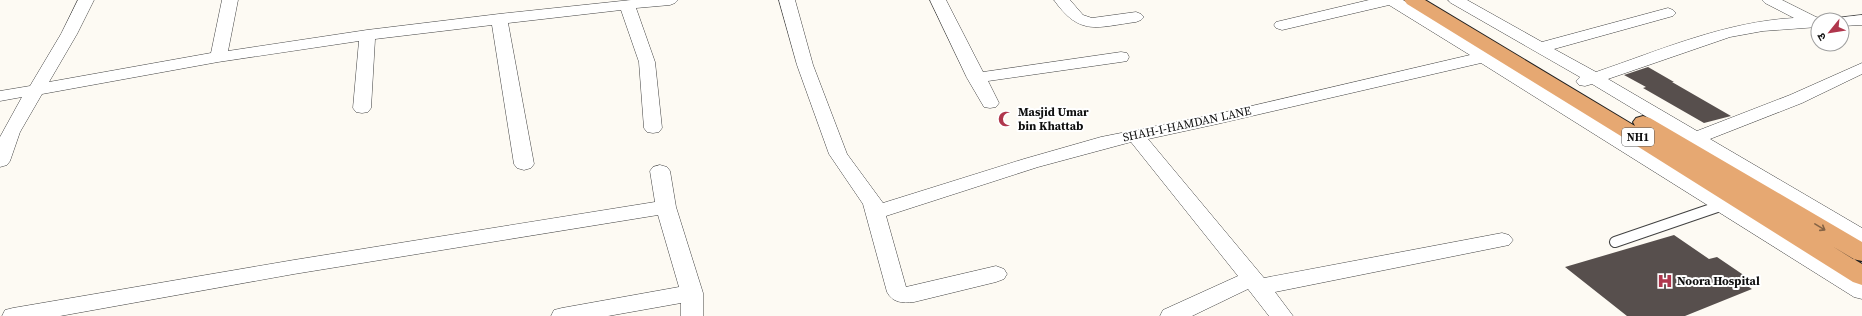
<svg xmlns="http://www.w3.org/2000/svg" width="1862" height="316" font-family="'Source Serif 4','Noto Sans Devanagari',serif">
<style>
.building{fill:#574f4d}
.lines{fill:none;stroke-linecap:round;stroke-linejoin:round}
.service-casing{stroke:#424242;stroke-width:12}
.minor-casing{stroke:#424242;stroke-width:1}
.trunk-casing{stroke:#202020;stroke-width:2}
.service{stroke:#fff;stroke-width:10}
.minor{fill:#fff;fill-rule:evenodd}
.trunk{fill:#e6a872;fill-rule:evenodd}
.oneway{stroke:#856345}
.labels{text-anchor:middle;dominant-baseline:central;stroke-width:4;stroke-linejoin:round;paint-order:stroke}
.shield{fill:#fff;stroke:#575757;stroke-width:1}
.shield-label{font-size:11px;font-weight:bold;fill:#0f0f0f}
.poi-label{font-size:12px;font-weight:bold;fill:#0f0f0f;stroke:#fff;text-anchor:start}
.street-label{font-size:12px;fill:#0f0f0f;stroke:#fff}
</style>
<rect width="100%" height="100%" fill="#fdfaf3"/>
<path class="building" d="M1648,67L1674,82H1672L1731,116L1704,123L1643,88L1646,87L1624,75Z
M1674,235L1709,259L1717,257L1745,276L1737,279L1752,289L1685,316H1627L1565,267Z"/>
<g class="lines">
<defs>
<path id="service" d="M1615,242L1723,205"/>
<path id="minor" d="M78,0H94L77,34L49,82L211,53L222,0H238L228,51L367,30L499,14L631,0H678L675,3L670,5L636,8L655,62L662,128L659,132L653,133L647,132L644,128L639,62L621,10L508,23L534,164L531,168L524,170L517,168L514,164L492,25L375,39L371,108L368,112L362,113L356,112L353,108L359,41L218,62L42,94L20,132L10,161L7,165L0,167V137L22,97L0,101V91L30,86L61,34Z
M779,0H795L813,65L847,154L883,203L1024,159L1101,137L1217,114L1470,55L1389,5L1282,30L1276,28L1274,25L1276,22L1369,0H1403L1487,51L1501,48L1507,50L1509,53L1507,56L1498,59L1862,281V299L1854,297L1481,63L1217,124L1148,139L1264,278L1502,233L1509,235L1513,240L1509,245L1275,292L1293,316H1269L1248,289L1192,316H1160L1163,310L1238,276L1131,142L1038,167L886,216L906,287L996,266L1004,269L1007,274L1004,279L996,282L914,302C902,303 893,303 887,292L863,204L829,154L797,65Z
M930,0H946L983,72L1121,52L1127,53L1129,57L1127,61L1121,62L988,81L999,103L996,107L990,108L984,107L967,78Z
M1054,0H1070L1083,15L1092,18L1136,12L1141,14L1144,17L1141,20L1136,22C1097,27 1080,37 1054,0Z
M1448,0H1467L1542,42L1668,8L1673,10L1676,13L1673,16L1554,49L1596,72C1661,50 1724,22 1794,18L1765,3L1762,0H1782L1816,17L1824,19V20H1818V27L1763,31L1730,37L1608,79L1697,131L1790,95L1862,63V74L1802,103L1710,139L1862,228V244L1855,242L1592,84L1585,86L1579,85L1576,81L1580,77L1451,3Z
M1862,15V25L1842,26V20H1835L1836,18Z
M660,165L667,167L670,171L676,207L703,293V316H681V303L608,316H551L554,310L562,308L679,287L658,215L294,274L60,316H2L5,310L13,308L294,260L655,202L650,171L653,167Z"/>
<path id="trunk" d="M1404,0H1425L1635,126L1633,122L1636,118L1643,116L1650,118L1862,242V261L1853,259L1832,246L1862,264V285L1853,282L1637,146L1407,4Z"/>
</defs>
<use href="#service" class="service-casing"/>
<use href="#minor" class="minor-casing"/>
<use href="#trunk" class="trunk-casing"/>
<use href="#service" class="service"/>
<use href="#minor" class="minor"/>
<use href="#trunk" class="trunk"/>
</g>
<defs><path id="oneway-shaft" d="M-6 0H5M1.5-3L5.5 0L1.5 3" fill="none" stroke-width="1.6" stroke-linecap="round" stroke-linejoin="round"/></defs>
<use class="oneway" href="#oneway-shaft" transform="translate(1820 227) rotate(31)"/>
<defs>
<symbol id="mosque-bare" viewBox="-9 -9 18 18"><path d="M3.5-4.9A6 6 0 1 0 3.5 4.9A5 5 0 1 1 3.5-4.9Z" fill="#b0374d" stroke="#fff" stroke-width="2.5" paint-order="stroke"/></symbol>
<symbol id="hospital-bare" viewBox="-9 -9 18 18"><path d="M-5-5h3v3.5h4V-5h3V5h-3V1.5h-4V5h-3Z" fill="#b0374d" stroke="#fff" stroke-width="2.5" paint-order="stroke"/></symbol>
</defs>
<g fill-rule="evenodd">
<use href="#mosque-bare" x="995" y="108" width="22" height="22"/>
<use href="#hospital-bare" x="1654" y="270" width="22" height="22"/>
</g>
<g class="labels">
<rect class="shield" x="1622" y="128" width="32" height="18" rx="3"/>
<g class="shield-label">
<text x="1638" y="137">NH1</text>
</g>
<g class="poi-label">
<text x="1018" y="112">Masjid Umar<tspan x="1018" dy="14">bin Khattab</tspan></text>
<text x="1677" y="281">Noora Hospital</text>
</g>
<g class="street-label">
<text transform="translate(1187 124) rotate(-12)">SHAH-I-HAMDAN LANE</text>
</g>
</g>
<g transform="translate(1830 32) rotate(240)"><circle r="19" fill="#ffffff" stroke="#9f9f9f"/>
<path d="M0-3L7 15L0 10L-7 15Z" fill="#b0374d"/>
<text y="-6" font-size="11" font-weight="bold" text-anchor="middle" fill="#0f0f0f">उ</text>
</g>
</svg>
